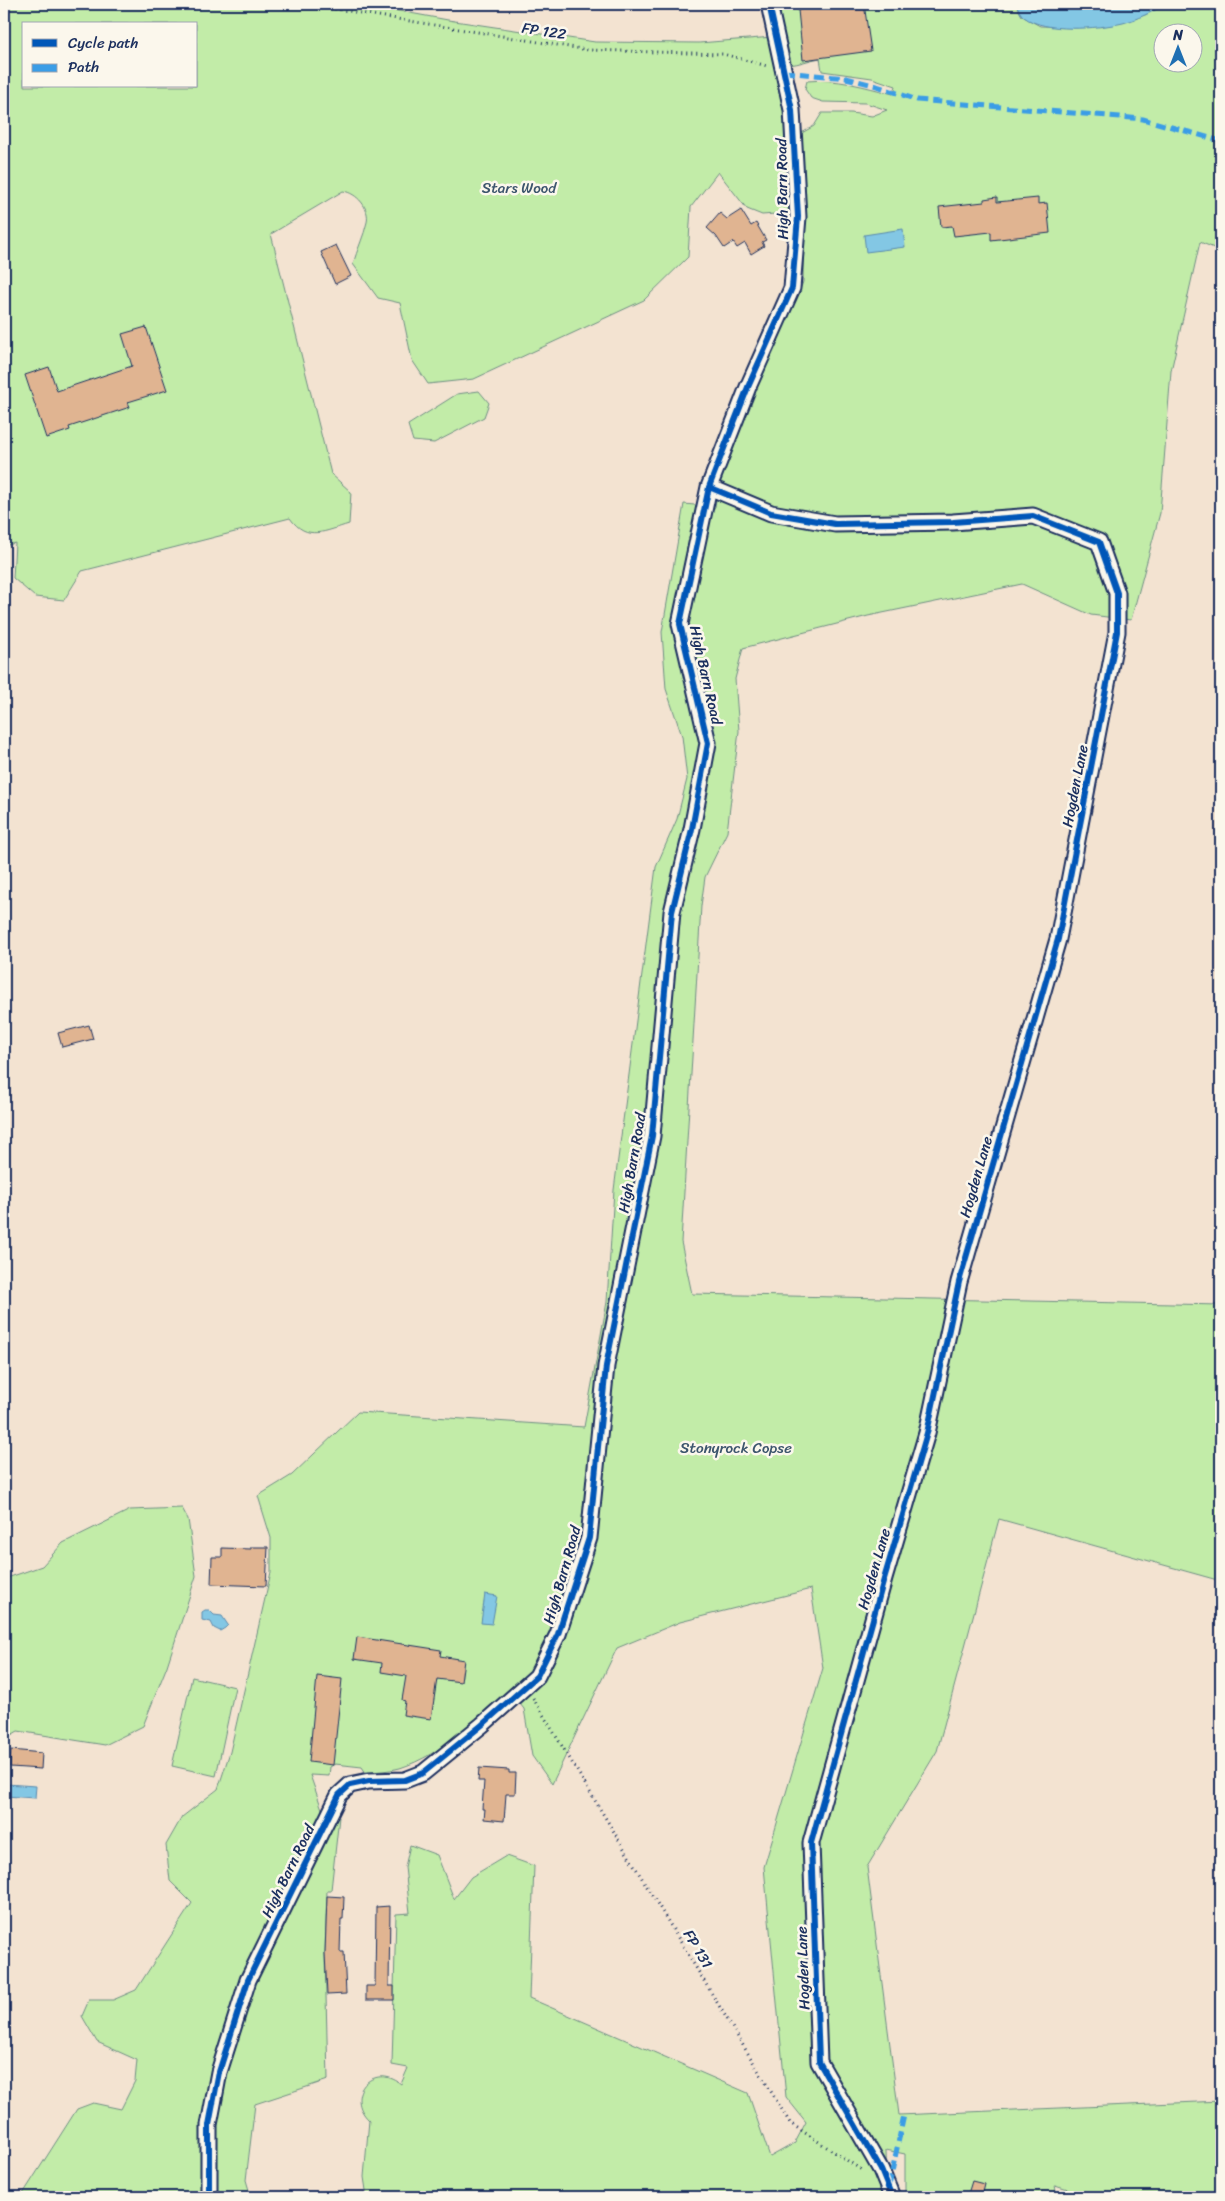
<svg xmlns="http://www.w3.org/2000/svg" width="1225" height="2201" font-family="Sriracha,sans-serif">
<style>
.green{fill:#c2eca8;stroke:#6e8e83;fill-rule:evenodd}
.water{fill:#83c7e4;stroke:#598aae}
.building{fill:#e0b491;stroke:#1b2f5e}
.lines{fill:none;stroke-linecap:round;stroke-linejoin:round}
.street-casing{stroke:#1b2f5e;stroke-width:19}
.path{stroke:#1b2f5e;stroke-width:3;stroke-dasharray:1 4;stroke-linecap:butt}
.street{stroke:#fbf7ec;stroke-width:15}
.quiet{stroke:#3b9de6;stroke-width:5;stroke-dasharray:10 5;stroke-linecap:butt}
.cycleway-casing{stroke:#fbf7ec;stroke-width:9}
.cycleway{stroke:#0057b8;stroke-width:6}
.labels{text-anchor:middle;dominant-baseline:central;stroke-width:5;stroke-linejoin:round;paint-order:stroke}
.street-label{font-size:15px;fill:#1b2f5e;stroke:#fbf7ec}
.park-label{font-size:15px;fill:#3c556d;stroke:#fbf7ec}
</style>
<rect width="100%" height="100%" fill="#f3e3d1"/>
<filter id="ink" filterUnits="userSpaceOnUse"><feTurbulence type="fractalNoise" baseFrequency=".02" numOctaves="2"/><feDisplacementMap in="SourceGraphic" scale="10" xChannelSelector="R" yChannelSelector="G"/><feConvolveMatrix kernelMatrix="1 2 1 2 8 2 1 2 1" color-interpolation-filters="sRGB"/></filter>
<g filter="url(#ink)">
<path class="green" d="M4,4H361L448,20L595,42L699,43L773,37L785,91L790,188L788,213L762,215L747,209L718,172L691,207L688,257L644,300L474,379L428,384L412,360L400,303L378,298L353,264C357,250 364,236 367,222C370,208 357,193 343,191L271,234L331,474L351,492L349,524C325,531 307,542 290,518L82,571L64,600L35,597L13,578L15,543L4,546ZM24,24H196V86H24Z
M808,4H1016L1022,16L1040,26L1070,27L1100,26L1145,15L1166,4H1221V251L1200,242L1171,371L1160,513L1131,620L1091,615L1022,584L868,616L743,648L735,679L739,731L727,832L705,877L701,906L681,1242L692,1294L1221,1305V1581L999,1519L937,1751L867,1867L899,2115L1221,2101V2197H1094L1055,2185L1057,2197H905V2154L886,2150L887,2197H367L364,2177L369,2120C343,2095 373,2062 401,2084L408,2068L392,2065L396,1914L410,1913L405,1867L410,1845L437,1855L454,1899L471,1877L506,1856L534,1866L529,1998L748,2093L770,2157L795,2143L806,2122L786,2097L764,1867L823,1668L811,1589L680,1622L617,1648L552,1784L532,1756L524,1709L509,1690C477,1720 443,1754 400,1768C390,1771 376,1771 366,1773L362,1767L335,1764L330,1767L329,1776L310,1775L323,1812L287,1890L243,1972L212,2083L203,2197H21L77,2109L93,2103L121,2109L135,2081L137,2060L97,2042L82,2016L89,2000H113L136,1990L192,1903L170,1881L166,1845L182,1817L218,1789L230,1752L271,1572V1538L258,1496L292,1475L358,1412L584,1427L607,1302L614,1190L656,867L677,819L687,779L682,736L666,689L662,632L684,504L715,507L719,477L769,352L797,297L803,282L804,220L800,134L814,126L822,113H851L872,116L887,110L866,103L823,102L811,98L805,89L807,81C836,78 865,87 893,94L896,86L872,78L822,71L820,58C808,60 800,64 789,65L779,16L782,9L792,5L798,10L808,8ZM1162,32H1192V62H1162Z
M479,391L489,403L484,417L434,443L413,441L408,425L457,394Z
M182,1508L188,1519L196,1576L167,1666L143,1726L105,1745L18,1731L4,1739V1579L42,1566L63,1543L130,1510Z
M192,1677L235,1687L216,1776L172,1766Z
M339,1817L331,1890H327L325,1953L328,2080L255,2104L246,2180L251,2197H216L215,2124L226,2076L254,1983L297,1898L332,1822Z"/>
<path class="water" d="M1016,4H1166C1152,12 1138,19 1123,23C1097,29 1045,33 1024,17C1020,14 1018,8 1016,4Z
M903,229L905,247L866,252L864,235Z
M485,1594L497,1596L492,1624L481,1623Z
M205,1610H209L214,1615L222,1616L228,1625L225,1628L220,1631L214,1628L211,1622L202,1620V1612Z
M6,1784L36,1786L35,1798L5,1796Z"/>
<path class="building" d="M843,4H864L871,51L803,60L798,10Z
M997,197V202L1038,198V204L1047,203L1050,233L991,240V232L954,236L952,226L941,227L939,207L984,202V199Z
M741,210L751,226L756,223L766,240L762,242L764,246L751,254L745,243L737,248L733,242L724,248L716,236L707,228L720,213L727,219Z
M336,245L351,276L335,284L321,252Z
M146,327L167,390L128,402L130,407L69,427L70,430L46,438L25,375L49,367L57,391L132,366L122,334Z
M89,1025L93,1039L62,1047L58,1033Z
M251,1547H268L266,1586L211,1584L212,1557H222V1548L251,1549Z
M357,1637L441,1650L440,1656L464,1660L461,1682L437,1679L431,1719L403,1715L405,1701L402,1700L406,1676L381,1672L382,1663L354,1659Z
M317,1676L342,1679L333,1765L309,1762Z
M11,1750L42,1753L41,1769L10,1767Z
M479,1768L509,1770V1773H516L515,1794H506L504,1821L484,1819L485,1809H482L484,1781H478Z
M327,1896L344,1897L343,1919H341L340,1952H344L346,1994L327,1995L325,1953Z
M390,1906L389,1986H394V2000H366V1986H375L376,1907Z
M972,2181L984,2184L981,2197H967Z"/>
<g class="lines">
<defs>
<path id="street" d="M709,487L771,513L835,524L953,522L1033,516L1099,542L1117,593V632L1058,939L959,1282L927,1433L884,1579L811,1843L819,2062L881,2170L892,2197
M209,2197V2125L219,2072L248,1980L339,1795L350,1785L369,1781L405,1780L423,1773L482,1725L537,1676L558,1634L589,1538L606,1366L652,1136L672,912L692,829L708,743L680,624L709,487L748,387L792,288L798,217L792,110L769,4"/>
</defs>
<use href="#street" class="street-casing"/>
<path class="path" d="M305,4L588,50L723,54L767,66
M533,1698L790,2123L863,2171"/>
<use href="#street" class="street"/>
<path class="quiet" d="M785,72L846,78L877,86L917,100L1143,119L1221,141
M889,2186L904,2115"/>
<defs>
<path id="cycleway" d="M709,487L771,513L835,524L953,522L1033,516L1099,542L1117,593V632L1058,939L959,1282L927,1433L884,1579L811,1843L819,2062L881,2170L892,2197
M209,2197V2125L219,2072L248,1980L339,1795L350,1785L369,1781L405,1780L423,1773L482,1725L537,1676L558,1634L589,1538L606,1366L652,1136L672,912L692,829L708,743L680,624L709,487L748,387L792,288L798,217L792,110L769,4"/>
</defs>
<use href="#cycleway" class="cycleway-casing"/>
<use href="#cycleway" class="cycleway"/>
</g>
</g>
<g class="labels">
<g class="street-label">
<text transform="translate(544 31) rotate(9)">FP 122</text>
<text transform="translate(782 189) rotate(-91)">High Barn Road</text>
<text transform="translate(706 675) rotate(77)">High Barn Road</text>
<text transform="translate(1075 786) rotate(-79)">Hogden Lane</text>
<text transform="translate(632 1163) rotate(-80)">High Barn Road</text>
<text transform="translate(976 1177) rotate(-74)">Hogden Lane</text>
<text transform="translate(874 1569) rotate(-74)">Hogden Lane</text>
<text transform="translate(562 1575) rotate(-74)">High Barn Road</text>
<text transform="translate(288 1871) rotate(-64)">High Barn Road</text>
<text transform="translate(698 1949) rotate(59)">FP 131</text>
<text transform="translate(803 1968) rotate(-92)">Hogden Lane</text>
</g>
<g class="park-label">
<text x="519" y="188">Stars Wood</text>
<text x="736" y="1448">Stonyrock Copse</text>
</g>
</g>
<rect width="1225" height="2201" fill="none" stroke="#fbf7ec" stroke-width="20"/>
<rect x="10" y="10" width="1205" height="2181" fill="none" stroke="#1b2f5e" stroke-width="2" filter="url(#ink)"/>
<rect x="22" y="22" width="175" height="65" fill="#fbf7ec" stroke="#a1a7b3"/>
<rect x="32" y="39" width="25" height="8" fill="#0057b8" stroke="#a1a7b3"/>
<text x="68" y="48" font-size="15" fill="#1b2f5e">Cycle path</text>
<rect x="32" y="64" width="25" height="8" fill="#3b9de6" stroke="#a1a7b3"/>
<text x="68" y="72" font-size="15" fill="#1b2f5e">Path</text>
<g transform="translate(1178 48)"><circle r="24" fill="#fbf7ec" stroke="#a1a7b3"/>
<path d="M0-4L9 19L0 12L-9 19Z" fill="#1f6fb2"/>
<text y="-8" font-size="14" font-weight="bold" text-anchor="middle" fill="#1b2f5e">N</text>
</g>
</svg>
